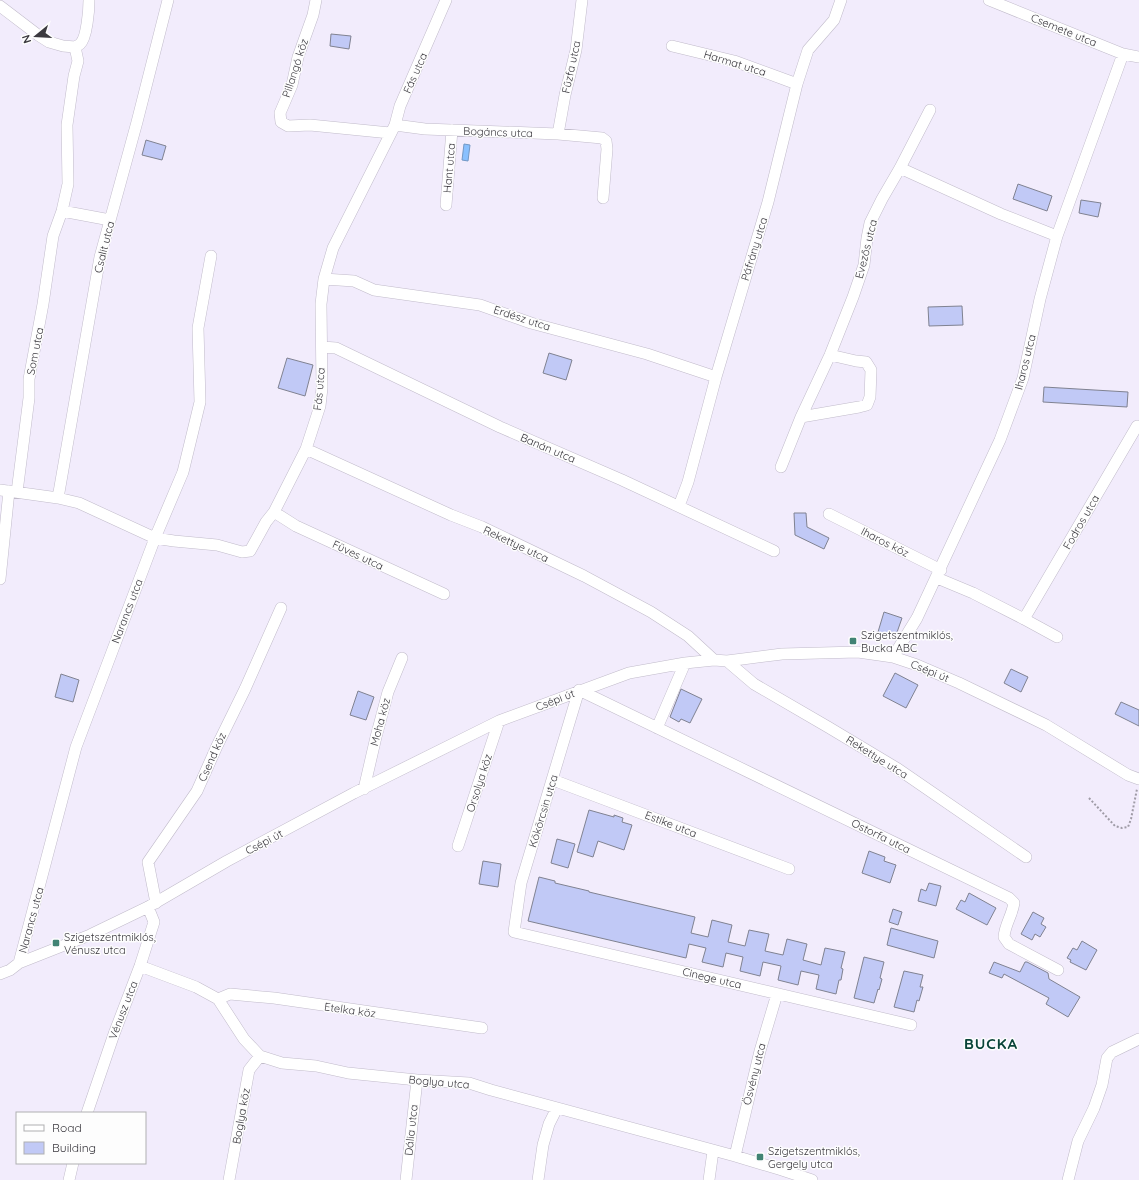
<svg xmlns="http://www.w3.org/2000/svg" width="1139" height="1180" font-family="Quicksand,sans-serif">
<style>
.water{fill:#89c0fe;stroke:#7298c5}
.building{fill:#c1c9f6;stroke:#808291}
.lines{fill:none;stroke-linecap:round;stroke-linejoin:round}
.minor-casing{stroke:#c1bbca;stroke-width:12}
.path{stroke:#9f9ba6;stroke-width:2;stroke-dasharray:2 2;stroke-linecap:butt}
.minor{stroke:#fff;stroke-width:11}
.poi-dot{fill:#418374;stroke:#fdfdfd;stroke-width:1.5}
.labels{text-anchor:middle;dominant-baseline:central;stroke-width:3;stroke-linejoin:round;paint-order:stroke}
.street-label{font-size:11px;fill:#3b393f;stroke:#fdfdfd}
.poi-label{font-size:11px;fill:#3b393f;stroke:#fdfdfd;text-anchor:start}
.district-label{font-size:15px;font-weight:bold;letter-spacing:1px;fill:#0b453a;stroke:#fdfdfd}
</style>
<rect width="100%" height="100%" fill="#f2ecfc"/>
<path class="water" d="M464,144L470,145L468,161L462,160Z"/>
<path class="building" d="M331,34L351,36L349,49L330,46Z
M146,140L166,146L162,160L142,155Z
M1018,184L1052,196L1047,211L1013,199Z
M1081,200L1101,203L1098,217L1079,213Z
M962,306L963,325L929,326L928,307Z
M549,353L572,360L566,380L543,373Z
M287,358L313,365L305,396L278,388Z
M1044,387L1128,392L1127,407L1043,402Z
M794,513H806L807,527L829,538L824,549L795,535Z
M884,612L902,618L895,638L878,632Z
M1011,669L1028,677L1021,692L1004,683Z
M895,673L918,685L906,708L883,696Z
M61,674L79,680L73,702L55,697Z
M681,689L702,699L690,723L681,719L679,722L670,717Z
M358,691L374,697L366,720L350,715Z
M1121,702L1139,710V726L1115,714Z
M589,810L614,817V815L623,818L622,822L632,825L624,850L598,841L593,857L577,852Z
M557,839L575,844L568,868L551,863Z
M869,851L885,857L884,861L896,865L890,883L862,873Z
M483,861L501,864L498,887L479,884Z
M539,877L555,881V883L589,891V892L695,917L691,933L708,937L712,920L732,925L728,942L745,946L749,930L769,934L765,951L783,955L787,939L807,944L803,960L821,965L825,948L845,952L841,968L843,969L841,980H839L836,994L816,989L819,975L801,971L798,985L778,980L781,966L763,962L760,976L740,971L743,957L726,953L723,967L702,962L706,948L689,944L686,958L528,921Z
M929,883L941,886L936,906L918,901L921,889L926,891Z
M969,893L996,908L987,925L956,909L961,900L965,902Z
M893,909L902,912L898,925L889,922Z
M1033,912L1044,918L1041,924L1046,927L1040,937L1035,934L1032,940L1021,934Z
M891,928L938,941L934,958L887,945Z
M1082,941L1097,950L1086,970L1070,962L1071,960L1067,958L1073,948L1077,950Z
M864,957L884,962L880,978L882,979L879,990L878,989L874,1003L854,998Z
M994,962L1020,972L1025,962H1027L1048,973L1049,979L1080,997L1068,1017L1046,1004L1049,998L1004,974L1002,978L989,973Z
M904,971L923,975L920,987H923L919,1001L917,1000L914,1012L894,1007Z"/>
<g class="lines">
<defs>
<path id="minor" d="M316,0L313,15L298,57L292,85L280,113L281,122L288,126L310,125L390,133
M989,0L1123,54L1139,57
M0,6L38,35L49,42L63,46L75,47
M672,46L734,61L797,84
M395,125L425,129L558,134L602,138L606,141L607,149L603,198
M558,134L565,95L576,50L582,0
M900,168L1001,214L1057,236
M446,205L452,130
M62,211L110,220
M324,279L354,281L374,290L480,305L531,323L647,354L716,377
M322,347L336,348L500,427L622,480L774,551
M801,417L859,407L867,405L870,397L871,370L866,362L856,361L830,355
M306,449L451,515L482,527L584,576L651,612L688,636L714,660
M781,467L801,417L830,355L853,297L864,265L867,238L870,223L882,199L900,168L930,110
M0,490L58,498L79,503L155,538L174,541L217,545L242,552L250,551L266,522L274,512L306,449L320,406L322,388L321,304L324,279L333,248L395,125L400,106L446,0
M17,492L29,398V379L43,304L53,236L62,211L68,184L67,125L74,76L78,61L75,47C77,46 79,45 80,44C87,38 89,9 89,0
M58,498L100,257L137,122L168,0
M679,506L688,482L716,377L768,202L797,84L808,50L834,20L841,0
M274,512L296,526L444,594
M829,514L941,570
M937,578L973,593L1024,619L1057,637
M0,579L9,491
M1024,619L1137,426
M893,657L917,618L1000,440L1023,378L1040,299L1057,236L1123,54
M727,661L754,684L828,727L898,769L1026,857
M657,728L685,663
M553,780L789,869
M364,789L376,737L388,692L402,658
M458,846L499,721
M156,903L148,862L197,791L217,746L245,689L281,608
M19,963L76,747L155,538L183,472L200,402L198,328L211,256
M140,966L196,987L218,999L244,1039L260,1056L282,1063L316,1066L348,1073L417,1080L469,1083L491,1090L735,1156L782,1170L812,1180
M0,974L10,970L19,963L90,935L148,907L227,861L354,793L499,721L629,673L685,663L714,660L727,661L782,654L858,652L893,657L917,665L959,683L1046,725L1128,775L1139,779
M218,999L230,994L274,998L482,1028
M911,1025L514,932L521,883L579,690L1009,898L1014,903C1012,916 1005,924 1004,937L1009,944L1058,970
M87,1113L114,1034L140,966L154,922L148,907
M735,1156L760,1051L777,994
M69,1180L73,1163
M229,1180L249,1070L260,1056
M406,1180L417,1080
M538,1180L543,1145L549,1124L557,1108
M709,1180L713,1151
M1068,1180L1078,1141L1094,1108L1102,1085L1107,1058L1112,1052L1139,1039"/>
</defs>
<use href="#minor" class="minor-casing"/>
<path class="path" d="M1089,798L1115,826L1122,828L1128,827L1131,819L1137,789"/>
<use href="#minor" class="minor"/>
</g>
<g class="poi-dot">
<rect x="849" y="637" width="8" height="8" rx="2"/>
<rect x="52" y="939" width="8" height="8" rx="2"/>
<rect x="756" y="1153" width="8" height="8" rx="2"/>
</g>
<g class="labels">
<g class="street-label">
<text transform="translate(1064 30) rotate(22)">Csemete utca</text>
<text transform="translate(735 63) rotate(17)">Harmat utca</text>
<text transform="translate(571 67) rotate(-78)">Fűzfa utca</text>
<text transform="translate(295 68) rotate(-72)">Pillangó köz</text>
<text transform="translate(415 73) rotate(-66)">Fás utca</text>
<text transform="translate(498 132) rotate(2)">Bogáncs utca</text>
<text transform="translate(449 168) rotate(-85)">Hant utca</text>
<text transform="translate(104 247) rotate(-76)">Csalit utca</text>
<text transform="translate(754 249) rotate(-73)">Páfrány utca</text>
<text transform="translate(866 249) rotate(-76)">Evezős utca</text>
<text transform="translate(522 318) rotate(18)">Erdész utca</text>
<text transform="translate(35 351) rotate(-79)">Som utca</text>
<text transform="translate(1025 362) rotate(-76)">Iharos utca</text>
<text transform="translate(319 389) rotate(-85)">Fás utca</text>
<text transform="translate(548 448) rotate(23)">Banán utca</text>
<text transform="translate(1081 522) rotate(-60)">Fodros utca</text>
<text transform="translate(885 542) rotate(27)">Iharos köz</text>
<text transform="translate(516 544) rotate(25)">Rekettye utca</text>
<text transform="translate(358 555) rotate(25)">Füves utca</text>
<text transform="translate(127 611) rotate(-69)">Narancs utca</text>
<text transform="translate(930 671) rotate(22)">Csépi út</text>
<text transform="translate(555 700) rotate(-21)">Csépi út</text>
<text transform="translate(380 722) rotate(-75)">Moha köz</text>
<text transform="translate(212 757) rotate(-66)">Csend köz</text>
<text transform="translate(877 757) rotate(32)">Rekettye utca</text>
<text transform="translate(479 783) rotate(-72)">Orsolya köz</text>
<text transform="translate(543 811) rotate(-73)">Kökörcsin utca</text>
<text transform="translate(671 824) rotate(21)">Estike utca</text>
<text transform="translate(881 836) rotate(26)">Ostorfa utca</text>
<text transform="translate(264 842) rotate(-28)">Csépi út</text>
<text transform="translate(31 920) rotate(-75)">Narancs utca</text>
<text transform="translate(712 978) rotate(13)">Cinege utca</text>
<text transform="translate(123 1010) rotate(-69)">Vénusz utca</text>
<text transform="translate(350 1010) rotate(8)">Etelka köz</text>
<text transform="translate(754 1074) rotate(-76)">Ösvény utca</text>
<text transform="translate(439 1082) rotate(5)">Boglya utca</text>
<text transform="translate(241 1116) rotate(-80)">Boglya köz</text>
<text transform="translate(411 1130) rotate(-84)">Dália utca</text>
</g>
<g class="poi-label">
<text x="861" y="635">Szigetszentmiklós,<tspan x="861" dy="13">Bucka ABC</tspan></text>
<text x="64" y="937">Szigetszentmiklós,<tspan x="64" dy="13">Vénusz utca</tspan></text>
<text x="768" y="1151">Szigetszentmiklós,<tspan x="768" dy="13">Gergely utca</tspan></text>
</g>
<g class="district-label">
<text x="991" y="1043">BUCKA</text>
</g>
</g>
<rect x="16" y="1112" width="130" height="52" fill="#fdfdfd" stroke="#afafb1"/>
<rect x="24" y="1125" width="20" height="6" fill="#ffffff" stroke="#afafb1"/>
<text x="52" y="1132" font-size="12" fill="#3b393f">Road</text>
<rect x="24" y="1142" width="20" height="12" fill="#c1c9f6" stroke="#afafb1"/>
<text x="52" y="1152" font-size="12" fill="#3b393f">Building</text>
<g transform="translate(36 36) rotate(252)" stroke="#fdfdfd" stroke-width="3" paint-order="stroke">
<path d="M0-3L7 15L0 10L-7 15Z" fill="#3b393f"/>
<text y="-6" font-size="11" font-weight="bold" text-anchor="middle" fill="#3b393f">N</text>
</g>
</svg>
